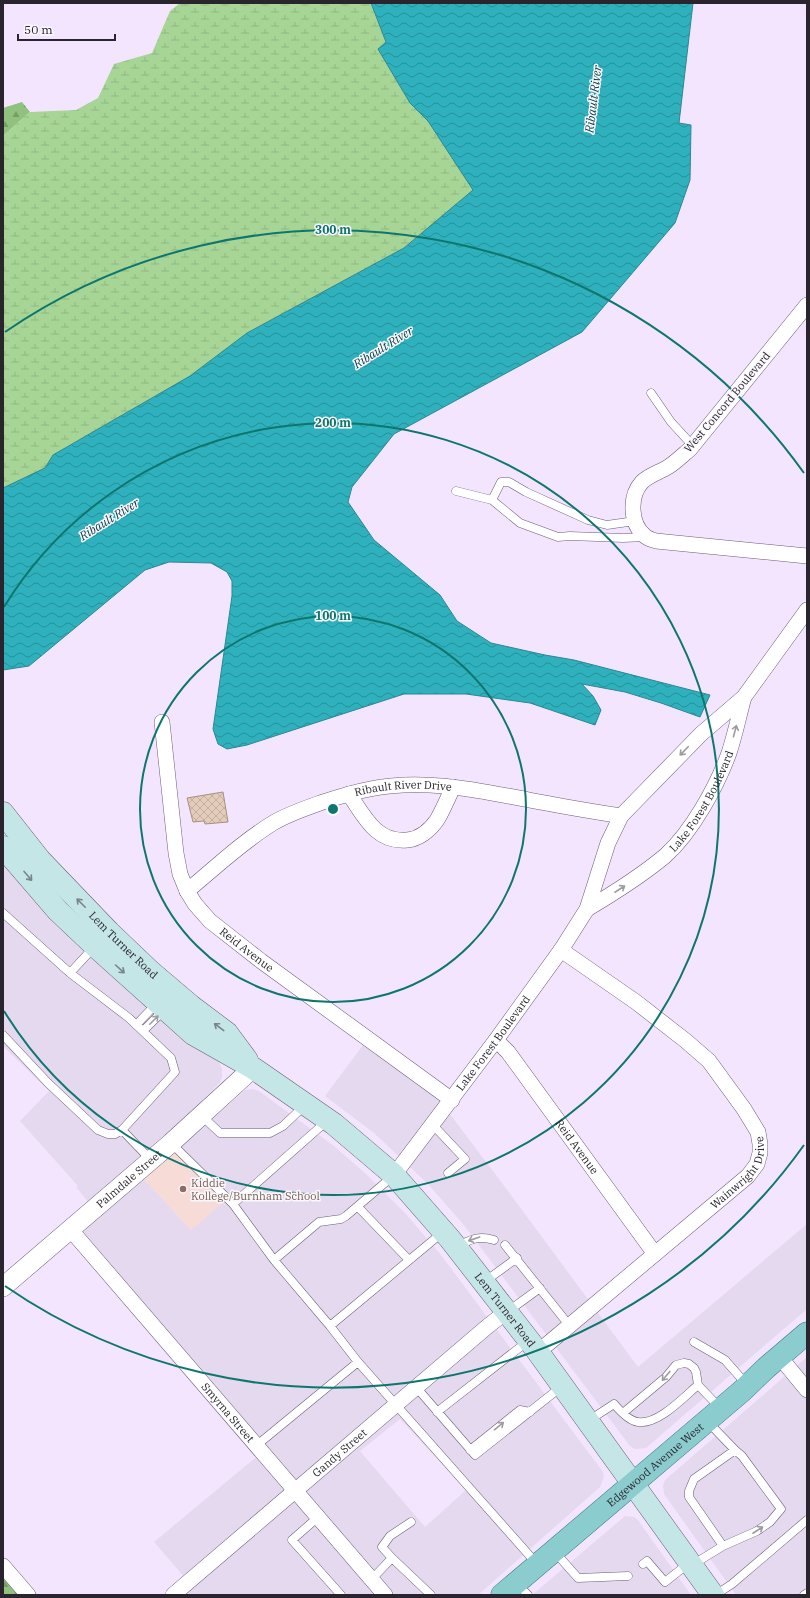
<svg xmlns="http://www.w3.org/2000/svg" width="810" height="1598" font-family="'IBM Plex Serif',serif">
<style>
.commercial{fill:#e4d9ee;fill-rule:evenodd}
.education{fill:#f6dbd7}
.forest{fill:url(#forest-firs)}
.wetland{fill:url(#wetland-marsh)}
.water{fill:url(#water-waves);stroke:#2d8792}
.building{fill:url(#building-cross-hatch);stroke:#a6907e}
.lines{fill:none;stroke-linecap:round;stroke-linejoin:round}
.service-casing{stroke:#6b5e74;stroke-width:9}
.minor-casing{stroke:#6b5e74;stroke-width:16}
.tertiary-casing{stroke:#6b5e74;stroke-width:20}
.secondary-casing{stroke:#6b5e74;stroke-width:23}
.primary-casing{stroke:#377b81;stroke-width:23}
.service{stroke:#fff;stroke-width:8}
.minor{stroke:#fff;stroke-width:15}
.tertiary{stroke:#fff;stroke-width:19}
.secondary{stroke:#c5e6e6;stroke-width:22}
.primary{stroke:#8bccce;stroke-width:22}
.oneway{stroke:#9f9ca1}
.oneway2{stroke:#78858a}
.ring{fill:none;stroke:#0f766e;stroke-width:2}
.education-dot{fill:#8d6e63;stroke:#fbf8fd;stroke-width:1.5}
.labels{text-anchor:middle;dominant-baseline:central;stroke-width:3;stroke-linejoin:round;paint-order:stroke}
.street-label{font-size:11px;fill:#2a242e;stroke:#fbf8fd}
.education-label{font-size:11px;fill:#785e54;stroke:#fbf8fd;text-anchor:start}
.water-label{font-size:12px;font-style:italic;fill:#003b40;stroke:#fbf8fd}
.centre{fill:#0f766e;stroke:#fbf8fd;stroke-width:2}
.ring-label{font-size:12px;text-anchor:middle;font-weight:bold;fill:#0f766e;stroke:#fbf8fd;stroke-width:3;stroke-linejoin:round;paint-order:stroke}
</style>
<defs>
<pattern id="forest-firs" width="22" height="20" patternUnits="userSpaceOnUse"><rect width="22" height="20" fill="#90c27e"/><path d="M5 1l3.5 6h-7zM16 11l3.5 6h-7z" fill="#769d68"/></pattern>
<pattern id="wetland-marsh" width="20" height="14" patternUnits="userSpaceOnUse"><rect width="20" height="14" fill="#a7d596"/><path d="M1 5h8M5 5V1M11 12h8M15 12V8" fill="none" stroke="#90b782"/></pattern>
<pattern id="water-waves" width="16" height="10" patternUnits="userSpaceOnUse"><rect width="16" height="10" fill="#2eb1bd"/><path d="M0 5q4-4 8 0t8 0" fill="none" stroke="#27909a"/></pattern>
<pattern id="building-cross-hatch" width="8" height="8" patternUnits="userSpaceOnUse"><rect width="8" height="8" fill="#e3ccb9"/><path d="M0 0l8 8M0 8l8-8" fill="none" stroke="#c3af9f"/></pattern>
</defs>
<rect width="100%" height="100%" fill="#f4e5ff"/>
<path class="commercial" d="M3,864L138,999L219,1062L222,1069V1077L220,1082L198,1105L89,1203L76,1187L78,1186L20,1121L49,1091L3,1046Z
M363,1045L437,1097L508,1191L638,1367L807,1224V1309L646,1448L635,1449L630,1446L463,1224L428,1184L374,1133L325,1096Z
M253,1089L259,1091L334,1146L367,1175L406,1214L441,1255L603,1472L604,1477L600,1487L478,1595H167L186,1579L154,1542L267,1448L81,1229L143,1178L191,1230L175,1152L245,1090ZM400,1419L466,1490L425,1527L360,1451Z
M807,1357V1595H736L664,1494L663,1485L665,1480Z
M625,1516L634,1517L638,1520L691,1595H532Z"/>
<path class="education" d="M175,1152L225,1201L191,1230L143,1178Z"/>
<path class="forest" d="M22,102L30,112L3,136V108Z
M3,1574L21,1595H3Z"/>
<path class="wetland" d="M180,3H371L386,42L378,49L410,103L428,121L474,190L404,248L247,333L190,376L53,455L45,468L3,488V136L30,112L76,110L98,98L114,64L152,53L170,11Z"/>
<path class="water" d="M371,3H693L679,123L691,125L690,180L675,223L582,332L394,434L352,487L348,502L374,540L440,595L457,621L491,643L545,655L574,660L710,695L700,717L661,703L625,692L582,684L593,696L601,710L595,725L530,703L466,694H404L247,745L227,749L218,744L213,729L232,596V581L227,572L211,563L169,562L145,570L29,666L3,670V488L45,468L53,455L190,376L247,333L404,248L473,190L428,121L410,103L378,49L386,42Z"/>
<path class="building" d="M223,792L228,822L205,824L204,821L193,822L187,798Z"/>
<g class="lines">
<defs>
<path id="service" d="M651,393L671,422L693,446
M456,491L492,500L520,523L558,537L570,536L623,538L645,537
M492,500L501,482H509L526,492L588,520L607,525L635,521
M3,913L70,973L95,946
M70,973L129,1018L171,1058L175,1072L122,1130L151,1160
M136,1025L157,1003
M143,1031L165,1009
M3,1035L48,1083L98,1130L108,1134H115L122,1130
M202,1116L220,1133H270L283,1126L304,1106
M328,1120L233,1204L274,1260L330,1326
M433,1125L465,1159L448,1173
M171,1143L233,1204
M358,1207L409,1260
M443,1232L330,1326L358,1362L537,1564
M505,1245L569,1325
M457,1246C471,1240 478,1235 494,1240
M274,1260L319,1222L341,1219L346,1216L393,1176
M484,1282L517,1258
M507,1312L540,1288
M694,1342L725,1360L747,1385
M416,1387L475,1455L561,1387
M437,1412L528,1341
M623,1413L666,1377L676,1365L684,1363L689,1364L694,1368L696,1372L698,1385L720,1408
M588,1421L614,1404C620,1411 629,1421 638,1422C658,1425 684,1397 698,1385
M707,1421L735,1450L694,1479L689,1491V1497L723,1546
M257,1445L358,1362
M470,1450L520,1410L530,1412
M317,1518L292,1540L341,1595
M554,1551L578,1578L628,1576
M392,1558L382,1547L390,1536L411,1522
M643,1564L647,1561L665,1582L689,1563
M692,1565L723,1546L757,1531L770,1522L781,1509L742,1456L735,1450
M371,1580L392,1558L431,1595
M517,1584L528,1595
M715,1595L732,1584L807,1520
M804,1595L807,1593"/>
<g id="minor">
<path d="M807,305L690,449C683,455 676,462 668,467C660,472 649,475 642,482C629,496 630,524 645,536C648,539 653,540 656,541L807,556"/>
<path id="s1" d="M162,722L176,853L180,874L187,891L195,904L210,921L261,961L452,1100"/>
<path d="M349,794C364,816 376,843 407,840C419,839 430,830 437,820C443,810 448,798 453,787"/>
<path id="s2" d="M187,891C215,868 242,842 273,823C288,814 306,808 323,802C338,797 354,792 370,789C422,778 477,790 529,800C560,806 590,811 621,816"/>
<path id="s3" d="M587,909C614,893 641,876 665,856C692,832 717,786 729,753C735,735 739,715 744,697"/>
<path id="s4" d="M496,1040L508,1052L655,1254"/>
<path id="s5" d="M394,1175L496,1040L561,950L587,909L608,843L621,816L701,734L744,697L807,610"/>
<path id="s6" d="M70,1229L385,1595"/>
<path id="s7" d="M538,1352L748,1176L757,1164L760,1153V1144L758,1132L744,1109L709,1061L686,1041L636,1002L561,950"/>
<path d="M779,1356L807,1390"/>
<path d="M3,1566L28,1595"/>
<path id="s8" d="M173,1595L488,1326L506,1312"/>
</g>
<g id="tertiary">
<path id="s9" d="M3,1287L171,1143L253,1068"/>
</g>
<g id="secondary">
<path id="s10" d="M3,813L40,860L109,932L151,972L191,1006L227,1033L247,1060"/>
<path id="s11" d="M3,847L58,911L95,946L193,1034L253,1068L334,1124L394,1175L450,1239L538,1352L713,1595"/>
</g>
<g id="primary">
<path id="s12" d="M502,1595L742,1391L766,1368L807,1333"/>
</g>
</defs>
<use href="#service" class="service-casing"/>
<use href="#minor" class="minor-casing"/>
<use href="#tertiary" class="tertiary-casing"/>
<use href="#secondary" class="secondary-casing"/>
<use href="#primary" class="primary-casing"/>
<use href="#service" class="service"/>
<use href="#minor" class="minor"/>
<use href="#tertiary" class="tertiary"/>
<use href="#secondary" class="secondary"/>
<use href="#primary" class="primary"/>
</g>
<defs><path id="oneway-shaft" d="M-6 0H5M1.5-3L5.5 0L1.5 3" fill="none" stroke-width="1.6" stroke-linecap="round" stroke-linejoin="round"/></defs>
<g class="oneway">
<use href="#oneway-shaft" transform="translate(735 731) rotate(-75)"/>
<use href="#oneway-shaft" transform="translate(684 751) rotate(134)"/>
<use href="#oneway-shaft" transform="translate(620 889) rotate(-33)"/>
<use href="#oneway-shaft" transform="translate(154 1020) rotate(-45)"/>
<use href="#oneway-shaft" transform="translate(474 1239) rotate(161)"/>
<use href="#oneway-shaft" transform="translate(666 1376) rotate(130)"/>
<use href="#oneway-shaft" transform="translate(499 1426) rotate(-39)"/>
<use href="#oneway-shaft" transform="translate(758 1530) rotate(-33)"/>
</g>
<g class="oneway2">
<use href="#oneway-shaft" transform="translate(28 876) rotate(49)"/>
<use href="#oneway-shaft" transform="translate(81 903) rotate(-135)"/>
<use href="#oneway-shaft" transform="translate(120 969) rotate(42)"/>
<use href="#oneway-shaft" transform="translate(219 1027) rotate(-143)"/>
</g>
<g class="ring">
<circle cx="333" cy="809" r="193"/>
<path d="M4 607A386 386 0 1 1 4 1011"/>
<path d="M804 1145A579 579 0 0 1 5 1286M5 332A579 579 0 0 1 804 473"/>
</g>
<circle class="education-dot" cx="183" cy="1189" r="4"/>
<g class="labels">
<g class="street-label">
<text transform="translate(727 402) rotate(-50)">West Concord Boulevard</text>
<text stroke="none"><textPath href="#s2" startOffset="246">Ribault River Drive</textPath></text>
<text stroke="none"><textPath href="#s3" startOffset="161">Lake Forest Boulevard</textPath></text>
<text stroke="none"><textPath href="#s10" startOffset="179">Lem Turner Road</textPath></text>
<text stroke="none"><textPath href="#s1" startOffset="256">Reid Avenue</textPath></text>
<text stroke="none"><textPath href="#s5" startOffset="165">Lake Forest Boulevard</textPath></text>
<text stroke="none"><textPath href="#s4" startOffset="134">Reid Avenue</textPath></text>
<text stroke="none"><textPath href="#s7" startOffset="272">Wainwright Drive</textPath></text>
<text stroke="none"><textPath href="#s9" startOffset="166">Palmdale Street</textPath></text>
<text stroke="none"><textPath href="#s11" startOffset="688">Lem Turner Road</textPath></text>
<text stroke="none"><textPath href="#s6" startOffset="242">Smyrna Street</textPath></text>
<text stroke="none"><textPath href="#s8" startOffset="219">Gandy Street</textPath></text>
<text stroke="none"><textPath href="#s12" startOffset="201">Edgewood Avenue West</textPath></text>
</g>
<g class="education-label">
<text x="191" y="1183">Kiddie<tspan x="191" dy="13">Kollege/Burnham School</tspan></text>
</g>
<g class="water-label">
<text transform="translate(593 99) rotate(-83)">Ribault River</text>
<text transform="translate(383 347) rotate(-32)">Ribault River</text>
<text transform="translate(109 519) rotate(-32)">Ribault River</text>
</g>
</g>
<circle cx="333" cy="809" r="6" class="centre"/>
<g class="ring-label">
<text x="333" y="234">300 m</text>
<text x="333" y="427">200 m</text>
<text x="333" y="620">100 m</text>
</g>
<rect width="810" height="1598" fill="none" stroke="#2a242e" stroke-width="8"/>
<path d="M18 34v6h97v-6" fill="none" stroke="#2a242e" stroke-width="2"/>
<text x="24" y="34" font-size="12" fill="#2a242e" stroke="#fbf8fd" stroke-width="3" paint-order="stroke">50 m</text>
</svg>
